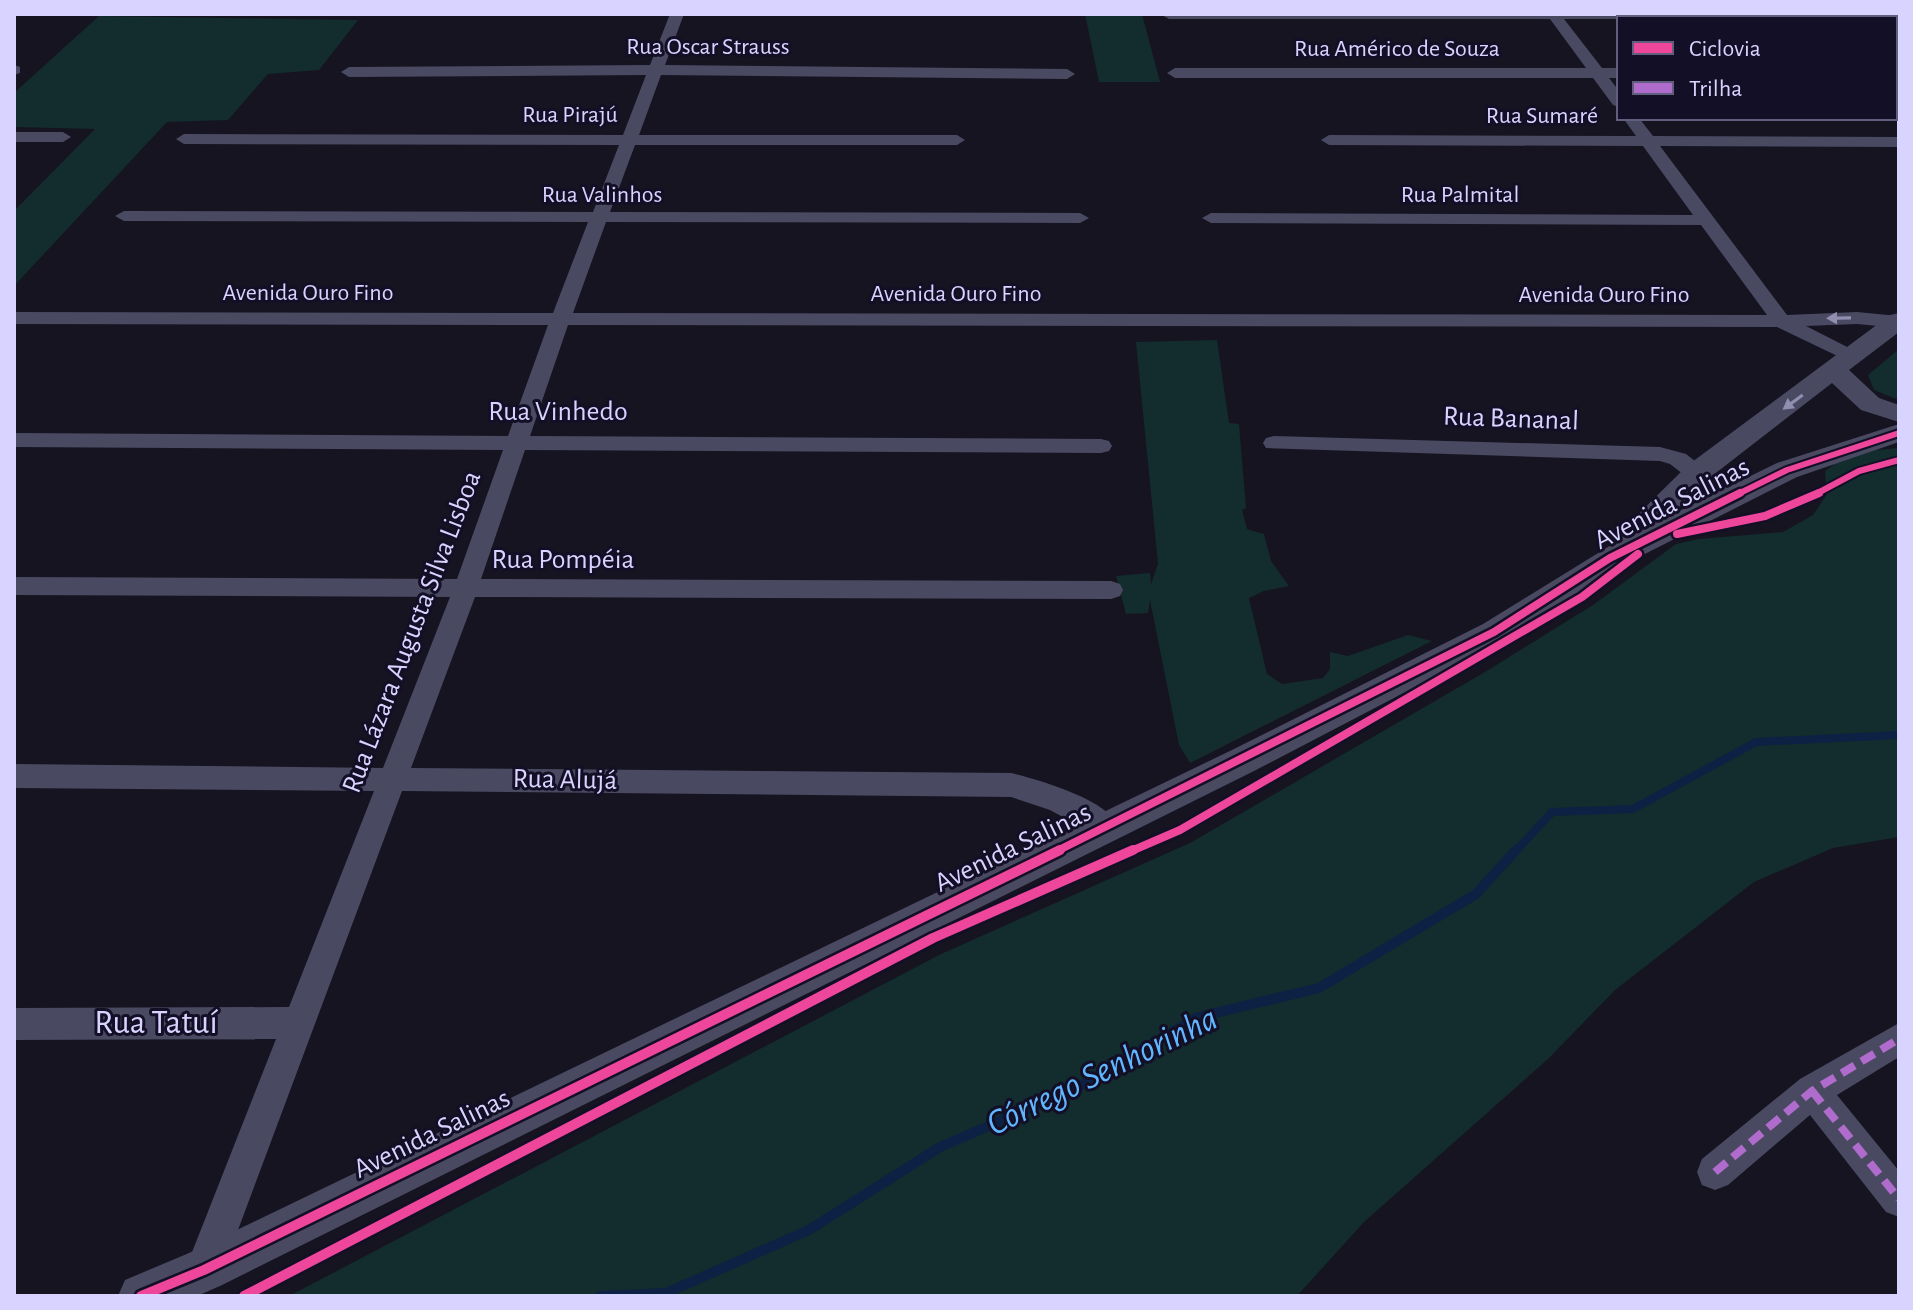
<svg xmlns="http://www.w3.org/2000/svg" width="1913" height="1310" font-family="'Alegreya Sans',sans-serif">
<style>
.green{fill:#132c2d}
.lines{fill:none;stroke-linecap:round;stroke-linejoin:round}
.stream-far1{stroke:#0d2144;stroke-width:8}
.stream{stroke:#0d2144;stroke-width:10}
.minor{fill:#4a4962;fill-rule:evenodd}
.tertiary{fill:#4a4962;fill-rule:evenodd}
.quiet{stroke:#b06ccc;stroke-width:8;stroke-dasharray:15 8;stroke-linecap:butt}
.cycleway-far2-casing{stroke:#130f26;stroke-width:10}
.cycleway-far1-casing{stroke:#130f26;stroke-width:13}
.cycleway-casing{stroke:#130f26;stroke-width:15}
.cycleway-far2{stroke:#ed469a;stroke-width:6}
.cycleway-far1{stroke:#ed469a;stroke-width:8}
.cycleway{stroke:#ed469a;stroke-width:10}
.oneway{fill:#928eb0}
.labels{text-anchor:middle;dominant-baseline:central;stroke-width:6;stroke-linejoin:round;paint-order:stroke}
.far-street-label{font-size:24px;fill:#d9d4ff;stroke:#130f26}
.street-label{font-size:28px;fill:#d9d4ff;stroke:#130f26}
.near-street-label{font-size:34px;fill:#d9d4ff;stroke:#130f26}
.near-water-label{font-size:36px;font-style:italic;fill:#62b6ff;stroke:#130f26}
</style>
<rect width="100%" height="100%" fill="#161421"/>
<path class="green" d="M1085,14H1142L1160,82H1099Z
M99,16L358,20L319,70L268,74L228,120L167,122L14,286V211L95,129L14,127V93Z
M1217,340L1229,423L1239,424L1246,508L1242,510L1247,529L1264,534L1271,561L1289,586L1264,591L1249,598L1267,674L1282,684L1323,678L1330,669V652L1348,656L1408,635L1432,641L1190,763L1179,745L1150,600L1148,613L1126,614L1116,576L1150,573L1151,584L1158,564L1136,342Z
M1899,349V400L1874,390L1868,375Z
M1899,448V837L1833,848L1754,882L1615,990L1549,1058L1364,1222L1297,1296H289L941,954L1190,843L1485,672L1593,605L1676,544L1699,539L1783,532L1813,515L1827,494L1825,471L1851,452Z"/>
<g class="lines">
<path class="stream-far1" d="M1515,852L1552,812L1633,809L1756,742L1899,735"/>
<path class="stream" d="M600,1296L666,1293L809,1230L940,1147L1074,1089L1198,1017L1319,988L1476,894L1516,850"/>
<path class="minor" d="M670,14H684L665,65L1067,69L1075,74L1067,79L661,75L639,135H957L965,140L957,145H635L610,212L1080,213L1089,218L1080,223L606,222L573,313L1767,315L1701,225L1211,223L1202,218L1211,213L1693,215L1643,146L1329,145L1321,140L1329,135L1636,136L1623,118H1639L1653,136L1899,137V147L1660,146L1787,315L1857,312L1898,316L1899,328L1857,324L1806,326L1859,353L1862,357L1852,363L1777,327L568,325L530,436L1101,439L1109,441L1112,446L1109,451L1101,453L525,450L481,579L1111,581L1120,584L1123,590L1120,596L1111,599L475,597L411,768L1011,773C1040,780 1106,799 1120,827L1115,836L1105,840L1050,810L1011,797L402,791L223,1270L217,1283L204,1289L191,1283L185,1270L276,1039L14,1040V1008L289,1007L374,791L14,788V764L383,768L450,597L14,595V577L457,579L503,450L14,447V433L508,436L548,325L14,324V312L553,313L588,222L124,221L115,216L124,211L593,212L619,145L184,144L176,139L184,134L623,135L646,75L349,77L341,72L349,67L650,65Z
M1899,14V19H1564L1602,68H1619V78H1609L1619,91V107L1613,105L1593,78H1175L1167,73L1175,68H1586L1550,19H1169L1162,15Z
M14,65L20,67V73L14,75Z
M1895,68H1899V78H1895Z
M14,132H63L71,137L63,142H14Z
M1274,436L1660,447L1686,454L1743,499L1739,505H1723L1670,464L1660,461L1266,448L1263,443L1266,438Z
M1899,1023V1057L1837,1095L1899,1171V1217L1886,1212L1810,1115L1728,1185L1715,1190L1702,1185L1697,1172L1702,1159L1800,1079Z"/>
<path class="tertiary" d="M1899,313V332L1849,370L1879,398L1899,405V422L1861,410L1832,383L1708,479L1671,515L1777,463L1899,424V442L1797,477L1621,566L1505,640L1256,770L220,1286L197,1296H118L125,1280L189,1253L1232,750L1483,624L1616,542L1619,533L1688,465L1890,315Z"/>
<path class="quiet" d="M1812,1091L1899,1199
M1715,1172L1812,1091L1899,1039"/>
<defs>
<path id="cycleway-far2" d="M1736,495L1787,470L1899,433
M1814,495L1859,471L1899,460"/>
<path id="cycleway-far1" d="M1677,534L1765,516L1819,493
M1055,852L1494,632L1610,558L1740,493
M1129,852L1180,830L1582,597L1638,554"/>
<path id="cycleway" d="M141,1296L204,1270L1060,850
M244,1296L933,938L1133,850"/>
</defs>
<use href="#cycleway-far2" class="cycleway-far2-casing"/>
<use href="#cycleway-far1" class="cycleway-far1-casing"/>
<use href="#cycleway" class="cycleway-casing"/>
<use href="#cycleway-far2" class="cycleway-far2"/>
<use href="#cycleway-far1" class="cycleway-far1"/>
<use href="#cycleway" class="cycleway"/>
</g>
<defs><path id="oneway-solid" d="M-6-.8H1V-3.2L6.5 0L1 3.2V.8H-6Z" transform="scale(2)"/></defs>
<g class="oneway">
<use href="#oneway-solid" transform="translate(1839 318) rotate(179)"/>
<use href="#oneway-solid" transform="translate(1793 402) rotate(144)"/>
</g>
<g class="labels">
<g class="far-street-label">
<text x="708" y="47">Rua Oscar Strauss</text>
<text x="1397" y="49">Rua Américo de Souza</text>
<text x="570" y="115">Rua Pirajú</text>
<text x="1542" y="116">Rua Sumaré</text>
<text x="602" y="195">Rua Valinhos</text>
<text x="1460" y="195">Rua Palmital</text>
<text x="308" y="293">Avenida Ouro Fino</text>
<text x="956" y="294">Avenida Ouro Fino</text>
<text x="1604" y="295">Avenida Ouro Fino</text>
</g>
<g class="street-label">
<text x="558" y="412">Rua Vinhedo</text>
<text transform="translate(1511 419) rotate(2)">Rua Bananal</text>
<text transform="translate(1672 504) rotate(-27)">Avenida Salinas</text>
<text x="563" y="560">Rua Pompéia</text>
<text transform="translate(412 632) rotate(-69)">Rua Lázara Augusta Silva Lisboa</text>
<text transform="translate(565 780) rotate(1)">Rua Alujá</text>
<text transform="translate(1013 848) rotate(-26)">Avenida Salinas</text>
<text transform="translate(432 1134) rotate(-26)">Avenida Salinas</text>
</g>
<g class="near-street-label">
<text x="156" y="1023">Rua Tatuí</text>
</g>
<g class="near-water-label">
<text transform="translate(1102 1071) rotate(-26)">Córrego Senhorinha</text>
</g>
</g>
<rect width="1913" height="1310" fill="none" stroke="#d9d4ff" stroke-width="32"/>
<rect x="1617" y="16" width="280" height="104" fill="#130f26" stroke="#625e7d" stroke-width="2"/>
<rect x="1633" y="42" width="40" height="12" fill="#ed469a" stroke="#625e7d" stroke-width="2"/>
<text x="1689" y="56" font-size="24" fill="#d9d4ff">Ciclovia</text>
<rect x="1633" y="82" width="40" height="12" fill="#b06ccc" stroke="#625e7d" stroke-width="2"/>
<text x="1689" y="96" font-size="24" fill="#d9d4ff">Trilha</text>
</svg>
